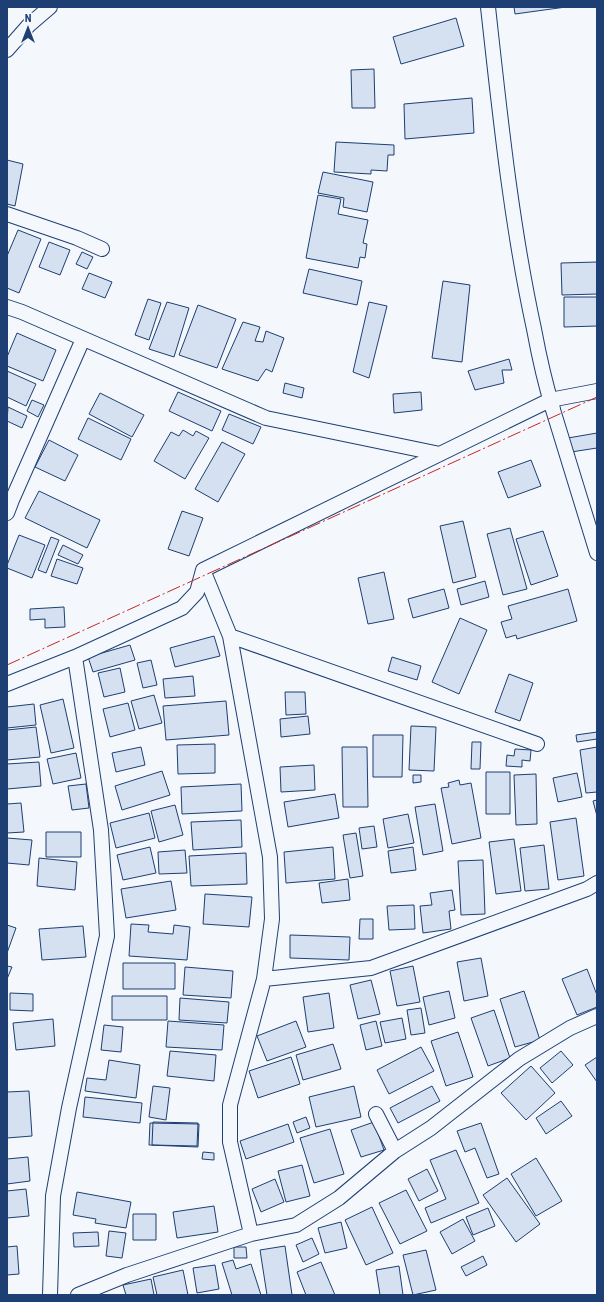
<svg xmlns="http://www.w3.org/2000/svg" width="604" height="1302" font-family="'Roboto Condensed',sans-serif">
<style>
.building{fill:#d5e0f0;stroke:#1d3f73}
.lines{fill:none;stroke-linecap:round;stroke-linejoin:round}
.street-casing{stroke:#1d3f73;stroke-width:16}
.street{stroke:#f4f7fb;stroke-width:14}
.power{stroke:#c62828;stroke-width:1;stroke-dasharray:14 3 2 3;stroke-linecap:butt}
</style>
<rect width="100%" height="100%" fill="#f4f7fb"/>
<path class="building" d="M514,7H566L515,14Z
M456,18L464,46L401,64L393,37Z
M374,69L375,108H352L351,70Z
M472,98L474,133L405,139L404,104Z
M336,142L394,145V155H388L387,171L371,170V174L334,172Z
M7,160L23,164L15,206L7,204Z
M323,172L373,182L367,212L343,207L344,198L318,193Z
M318,195L341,199L338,214L368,220L363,243L367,244L365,258L360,257L358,268L306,258Z
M18,230L41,239L19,293L7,288V256Z
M49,242L70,250L60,275L39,267Z
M82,252L93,257L87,269L76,264Z
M597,262V294L562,295L561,263Z
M309,269L362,281L357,305L303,293Z
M89,273L112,282L105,298L82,289Z
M443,281L470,285L462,362L432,358Z
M564,297H597V326L564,327Z
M148,299L161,303L149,340L135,335Z
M167,302L189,308L174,357L149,349Z
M369,302L387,306L369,378L353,372Z
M198,305L236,319L217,368L179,355Z
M243,322L260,327L255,341L263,342L266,331L284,338L272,372L266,369L258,381L222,369Z
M17,333L56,350L43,381L7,366V357Z
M509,359L512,370H502L504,383L475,390L468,371Z
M7,371L36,384L26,406L7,397Z
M285,383L304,388L302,398L283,393Z
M178,392L221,411L212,431L169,411Z
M421,392L422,410L394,413L393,394Z
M100,393L144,415L132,437L89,414Z
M32,400L44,405L38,417L27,411Z
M8,407L27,416L22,428L7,421Z
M229,414L261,427L253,444L222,430Z
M88,418L131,439L121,460L78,439Z
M183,430L193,436L196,431L209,438L185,479L154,461L171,432L179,436Z
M597,433V448L571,452L568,438Z
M49,440L78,455L65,481L35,467Z
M222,442L245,454L218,502L195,489Z
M531,460L541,486L508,498L498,472Z
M39,491L100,520L87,548L25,518Z
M182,511L203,518L189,556L168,549Z
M463,521L476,577L453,583L440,526Z
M510,528L527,589L503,595L487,534Z
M543,531L558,576L531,585L516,539Z
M19,535L45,545L32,578L7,568V565Z
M51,537L59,540L46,573L38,570Z
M63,545L83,555L78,564L58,555Z
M57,559L83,568L77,584L51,576Z
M384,572L394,619L368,624L358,578Z
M485,581L489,597L461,605L457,589Z
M444,589L449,608L413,618L408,599Z
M568,589L577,621L517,639L516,635L506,638L501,622L512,619L508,606Z
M64,607L65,627L45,628V619L30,620V609Z
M460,618L487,630L459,694L432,682Z
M214,636L220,656L175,667L170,648Z
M130,645L135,660L93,672L88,657Z
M392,657L421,666L417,680L388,671Z
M151,660L157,685L143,688L137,663Z
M120,668L125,692L104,697L98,673Z
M509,674L533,683L520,721L495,712Z
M193,676L195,696L165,698L163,679Z
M285,692H305L306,714L286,715Z
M154,695L162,723L139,729L131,701Z
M63,699L74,748L51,753L40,705Z
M226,701L229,735L166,740L163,706Z
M128,703L135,730L110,737L103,709Z
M34,704L36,725L7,728V707Z
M308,716L310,734L281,737L280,719Z
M411,726L436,727L434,771L409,770Z
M36,727L40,757L7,760V730Z
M597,732V739L577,742L576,735Z
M373,735H403L402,777H373Z
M472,742H481L480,769H471Z
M215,744V773L178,774L177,745Z
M141,747L145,765L116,772L112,753Z
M342,747H367L368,807H343Z
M597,747V792L586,793L580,750Z
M515,749L531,750L530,761L522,760V767L506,766L507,755L514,756Z
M76,753L81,778L53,784L47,759Z
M39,762L41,786L7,789V764Z
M314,765L315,790L281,792L280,767Z
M162,771L170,795L122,810L115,786Z
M486,772H510V814H486Z
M577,773L582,797L558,802L553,778Z
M536,774L537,824L516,825L514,775Z
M413,775H421V782L413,783Z
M459,780L460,785L471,783L481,838L452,844L441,788L449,787L448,783Z
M86,784L89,808L72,810L68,786Z
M241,784L242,811L182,814L181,787Z
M335,794L339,818L288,827L284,802Z
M597,800V816L593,801Z
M21,803L24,832L7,833V804Z
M435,804L443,851L423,855L415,807Z
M175,805L183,835L159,842L151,811Z
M149,813L155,838L116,848L110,823Z
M408,814L414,843L388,848L383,819Z
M576,818L584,876L558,880L550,822Z
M241,820L242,847L193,850L191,822Z
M374,826L377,847L362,849L359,828Z
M46,832H81V857H46Z
M356,833L363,876L350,878L343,835Z
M7,838L32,840L29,865L7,863Z
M514,839L521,891L496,894L489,842Z
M544,845L549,889L525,891L520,848Z
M150,847L156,873L123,880L117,855Z
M333,847L335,879L286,883L284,852Z
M413,847L416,870L391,873L388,851Z
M185,850L187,873L159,874L158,852Z
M246,853L247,884L191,886L189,856Z
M39,858L77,862L75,890L37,886Z
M483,860L485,914L461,915L458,861Z
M348,879L350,900L322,903L319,883Z
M171,881L176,910L126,918L121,889Z
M452,890L455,910L449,911L451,929L423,933L420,906L432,905L430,893Z
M205,894L252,897L249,927L203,924Z
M414,905L415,929L389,930L387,906Z
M360,919H373V939H359Z
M131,924L149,925L148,932L173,934L174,925L190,927L187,960L129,956Z
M7,925L16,928L7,953Z
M83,926L86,957L42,960L39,929Z
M290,935L350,937L349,960L290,958Z
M481,958L488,996L464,1001L457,962Z
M123,963H175V989H123Z
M7,966L12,967L7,979Z
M413,966L420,1002L397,1006L390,971Z
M185,967L233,971L231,998L183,995Z
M587,969L597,995V1007L577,1015L562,979Z
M371,980L380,1014L358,1019L350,985Z
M449,991L455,1018L429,1025L423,997Z
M524,991L540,1040L515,1047L500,999Z
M10,993L33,994V1011L10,1010Z
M329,993L334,1028L308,1032L303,997Z
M112,996H167V1020H112Z
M180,998L229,1002L227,1023L179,1020Z
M421,1008L425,1033L411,1035L407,1010Z
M494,1010L510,1058L488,1066L471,1018Z
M402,1018L406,1039L385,1043L380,1022Z
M53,1019L55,1046L16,1050L13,1023Z
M168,1021L224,1025L222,1050L166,1047Z
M296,1021L306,1047L267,1061L257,1036Z
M376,1021L382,1046L366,1050L360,1025Z
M104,1025L123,1027L121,1052L101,1050Z
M458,1032L473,1077L446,1086L431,1041Z
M333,1044L341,1069L303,1080L296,1055Z
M421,1047L434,1071L389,1094L377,1070Z
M170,1051L216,1055L214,1081L167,1076Z
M561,1051L573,1065L552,1083L540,1068Z
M291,1057L300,1084L258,1098L249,1071Z
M597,1057V1082L585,1065Z
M109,1060L140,1065L136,1098L85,1091L87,1078L106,1080Z
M531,1066L555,1093L526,1120L501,1093Z
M153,1086L170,1088L166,1120L149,1117Z
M354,1086L361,1117L316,1127L309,1097Z
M432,1086L440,1101L398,1123L390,1108Z
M29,1091L32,1136L7,1138V1092Z
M85,1097L142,1103L140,1123L83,1117Z
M561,1101L572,1116L546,1134L536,1118Z
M306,1117L310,1128L297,1133L293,1122Z
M153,1122L198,1123L197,1146L152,1145Z
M374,1122L384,1150L361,1157L351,1130Z
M150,1123L199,1124L198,1147L149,1145Z
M481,1123L499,1174L487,1178L475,1148L465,1152L457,1131Z
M288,1124L294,1142L246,1159L240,1141Z
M330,1129L344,1174L314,1183L300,1138Z
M456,1150L479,1203L431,1223L425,1208L446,1199L430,1160Z
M203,1152L214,1153V1160L202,1159Z
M28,1157L30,1181L7,1184V1159Z
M536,1158L562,1201L536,1216L511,1174Z
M302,1165L310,1196L286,1202L278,1171Z
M427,1169L438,1191L419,1201L408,1179Z
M507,1178L540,1224L516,1242L483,1195Z
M275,1179L284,1202L261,1212L252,1189Z
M26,1189L29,1216L7,1218V1191Z
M406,1190L427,1231L400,1244L379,1203Z
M77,1192L131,1202L126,1228L95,1223L96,1219L73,1215Z
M214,1206L218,1232L177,1238L173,1212Z
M372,1207L393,1253L366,1265L345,1220Z
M488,1208L495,1226L473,1235L466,1217Z
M133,1214H156V1240H133Z
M463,1219L475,1241L452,1254L440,1232Z
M341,1222L347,1248L325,1253L318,1228Z
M109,1231L126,1233L122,1258L106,1256Z
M98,1232L99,1246L74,1247L73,1233Z
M312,1238L319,1254L303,1262L296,1245Z
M17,1246L19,1274L7,1275V1247Z
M285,1246L292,1295H267L260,1250Z
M234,1247H246L247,1258H234Z
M426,1250L436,1290L413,1295L403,1255Z
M483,1256L487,1265L466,1276L461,1267Z
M233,1260L236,1269L251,1264L261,1295H232L222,1263Z
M321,1262L335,1295H306L297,1272Z
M215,1265L219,1289L197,1293L193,1268Z
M399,1266L403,1295H380L376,1270Z
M183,1270L188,1295H157L153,1277Z
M151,1279L154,1295H126L123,1285Z"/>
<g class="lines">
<defs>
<path id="street" d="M488,7C500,115 511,223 534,329C539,356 545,383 553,409
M7,50L29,25L50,7
M7,214L77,238L102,249
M7,307L22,312L266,418L440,454
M550,400L597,391
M7,513L12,500L83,339
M203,570L230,636L270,857L272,919L264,979L230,1105V1142L251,1234
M230,636L537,744
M7,684L75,657L182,608L197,592L203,570L550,400L597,553
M264,979L371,968L587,889L597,883
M376,1114L395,1151
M50,1295L53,1196L69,1108L107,936L101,830L75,657
M78,1295L127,1275L251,1234L296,1225L339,1198L395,1151L431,1128L519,1059L570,1028L597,1016"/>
</defs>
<use href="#street" class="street-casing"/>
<use href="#street" class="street"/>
<path class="power" d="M7,665L597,397"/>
</g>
<rect width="604" height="1302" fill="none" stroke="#1d3f73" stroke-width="16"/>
<g transform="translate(28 28)" stroke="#f4f7fb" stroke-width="3" paint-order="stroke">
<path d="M0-3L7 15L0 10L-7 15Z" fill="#1d3f73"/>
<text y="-6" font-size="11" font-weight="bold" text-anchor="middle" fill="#1d3f73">N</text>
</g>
</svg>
